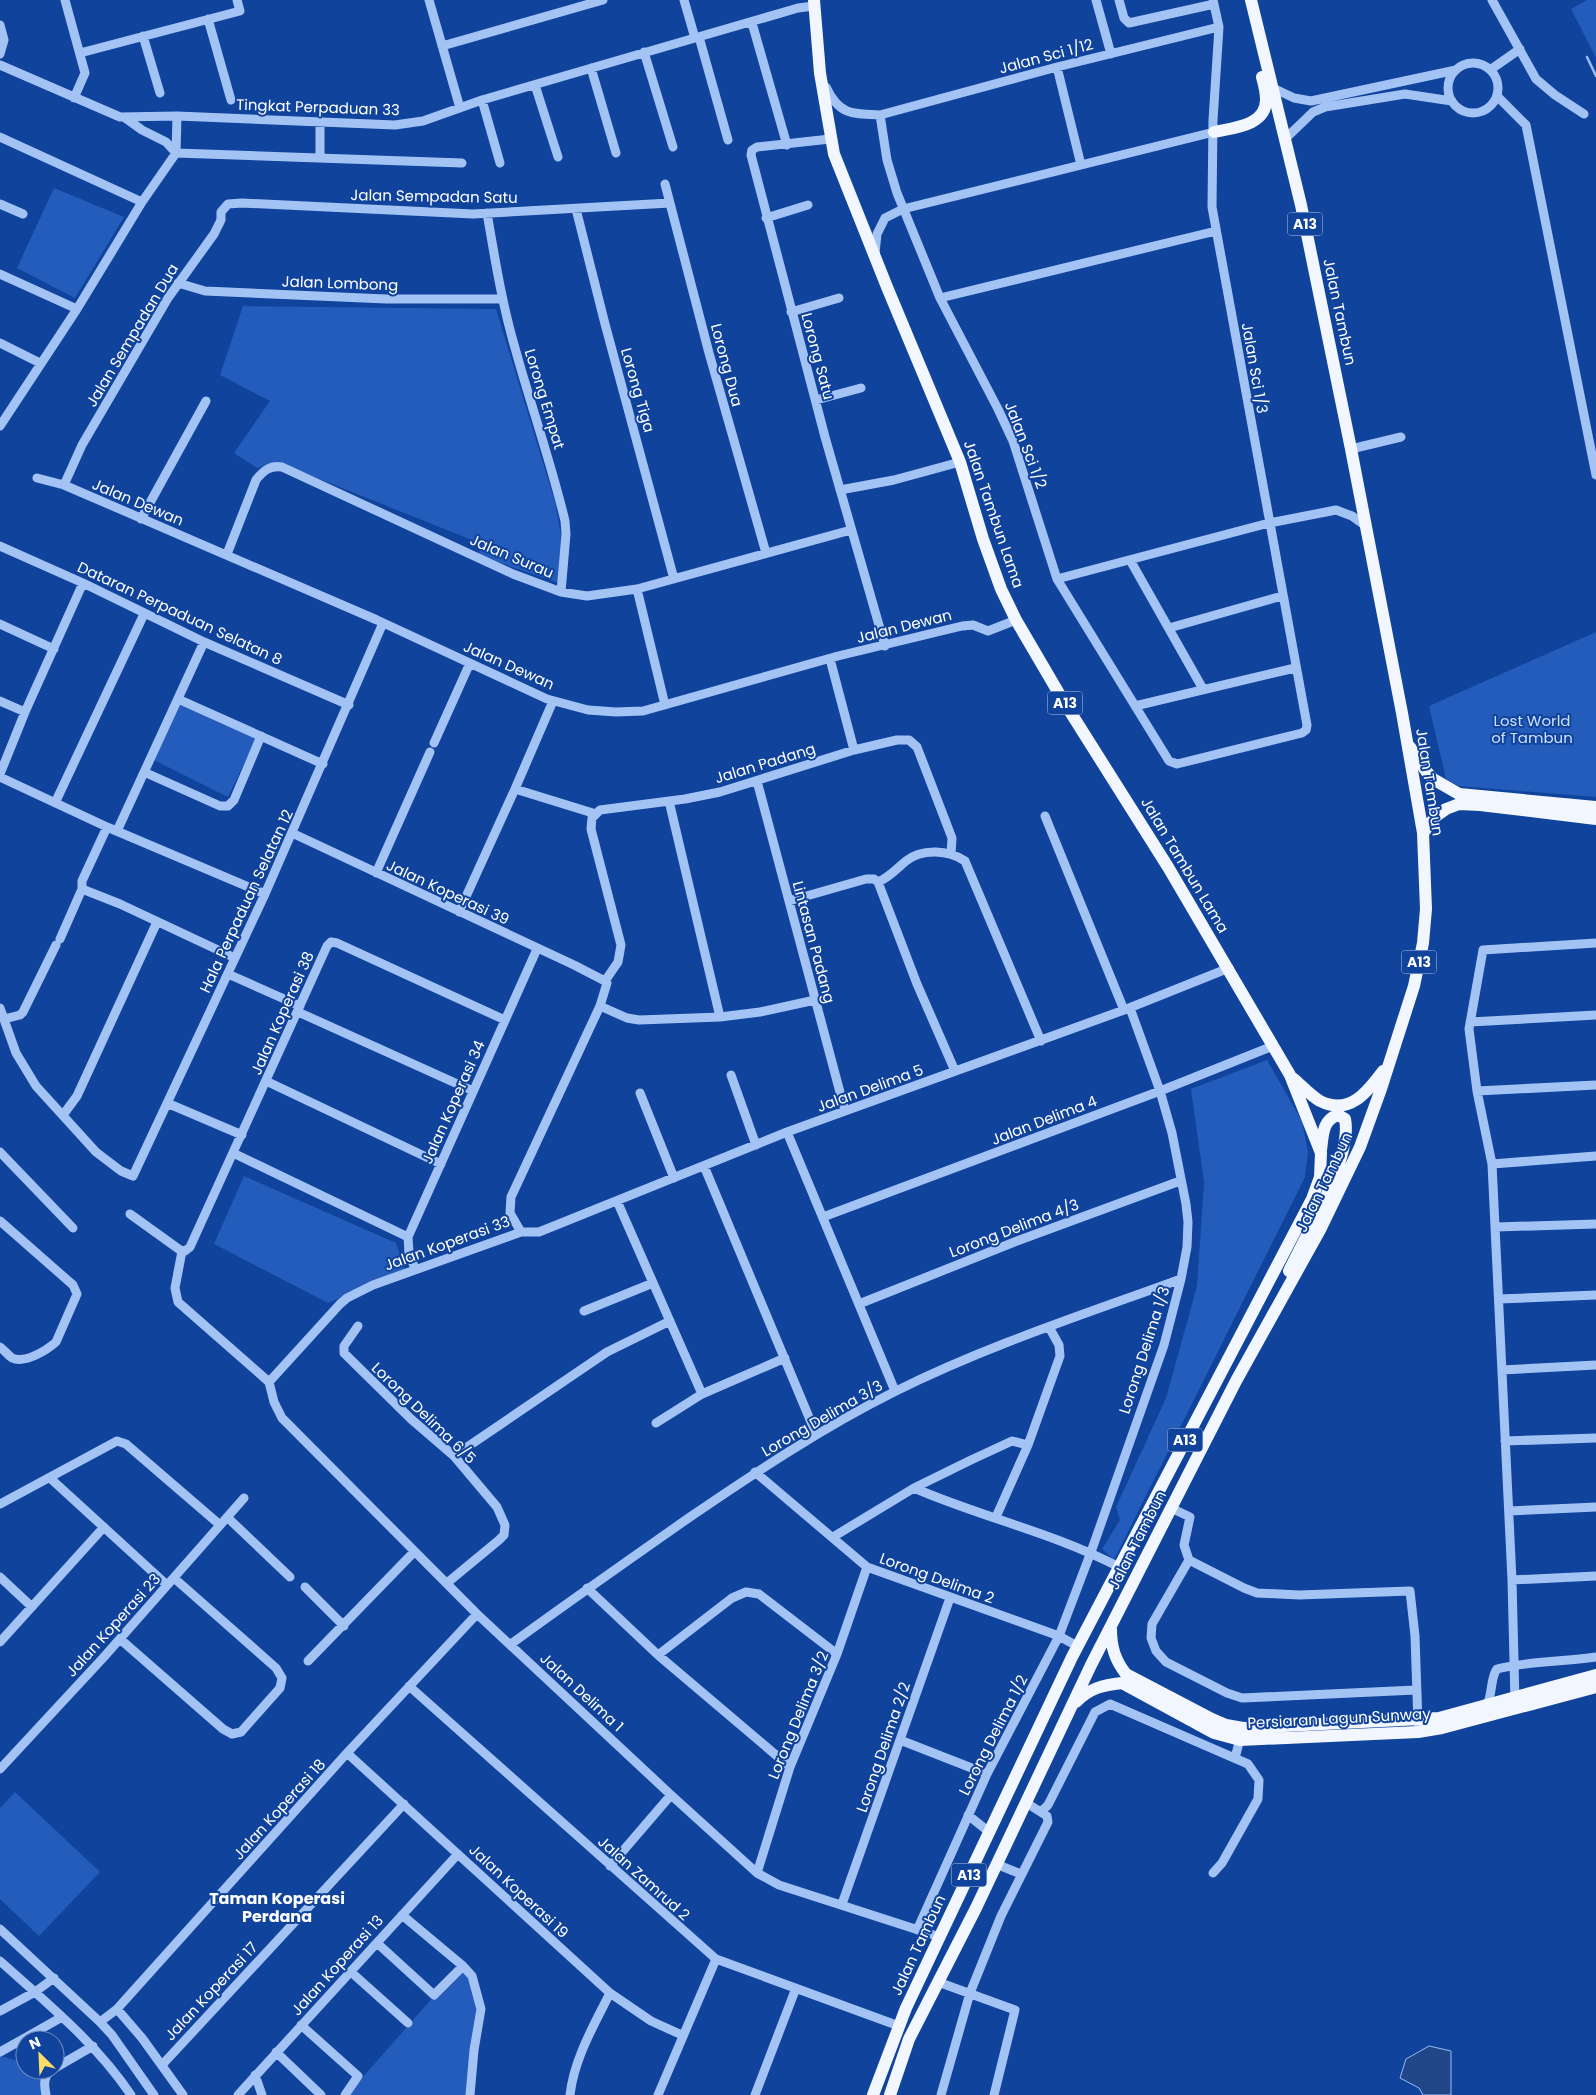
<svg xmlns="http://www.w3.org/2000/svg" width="1596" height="2095" font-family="Poppins,sans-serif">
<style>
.green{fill:#235cba}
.water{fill:#214789;stroke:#96bcf8}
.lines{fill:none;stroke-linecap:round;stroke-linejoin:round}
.stream{stroke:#96bcf8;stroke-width:2.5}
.minor{stroke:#a4c3f5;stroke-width:9}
.major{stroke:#f2f6ff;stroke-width:12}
.labels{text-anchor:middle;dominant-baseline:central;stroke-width:4;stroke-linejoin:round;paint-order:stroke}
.shield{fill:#10439c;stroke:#b7c7e1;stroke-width:1}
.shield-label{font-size:14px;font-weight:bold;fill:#fff}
.street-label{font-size:15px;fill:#fff;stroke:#10439c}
.park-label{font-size:15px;fill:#cde0fe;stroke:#10439c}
.neighbourhood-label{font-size:16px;font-weight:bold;fill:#fff;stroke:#10439c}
</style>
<rect width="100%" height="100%" fill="#10439c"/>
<path class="green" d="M1587,0H1596V58L1571,9Z
M54,188L124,217L75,298L17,268Z
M243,306L496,309L555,502L561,535L558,583L478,555L482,544L277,462L257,468L234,453L270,401L220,375Z
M1596,632V797L1459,786L1446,779L1429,706Z
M179,701L257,737L228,797L150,758Z
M1267,1060L1302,1121L1308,1152L1305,1177L1114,1560L1102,1549L1120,1520L1116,1507L1166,1398L1197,1286L1204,1182L1191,1089Z
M244,1176L396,1243L405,1269L328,1303L214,1244Z
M15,1792L100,1872L39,1936L0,1899V1808Z
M458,1969L468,1972L481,2009L467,2095H347Z
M0,2056L25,2063V2070H38L44,2076L43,2095H0Z"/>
<path class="water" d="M1429,2046L1451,2051V2095H1423L1419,2088L1400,2078L1406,2059Z"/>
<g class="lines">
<path class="stream" d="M1587,57L1596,76"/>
<path class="minor" d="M65,0L85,73L74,98
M429,0L460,108
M684,0L695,38
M1096,0L1111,54
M1119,0L1124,18L1129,23L1214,4
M1492,0L1536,79L1555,95L1584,114
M208,19L231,100
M752,23L787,145
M0,25L4,40L0,54
M143,36L160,93
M699,37L728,140
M442,46L603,0
M644,52L673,147
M80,53L240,11L237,0
M1448 88a25 25 0 1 1 50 0a25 25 0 1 1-50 0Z
M0,65L120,117L177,116L395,125L423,121L482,100L798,8L814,6
M1057,67L1081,165
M591,68L616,153
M1490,70L1520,49
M535,85L558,157
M826,87C839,115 852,114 880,115L1057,67L1219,27
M1273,88L1294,98L1311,101L1456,70
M1497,96L1526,125L1596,475
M482,100L500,163
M880,115L887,160L897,193L940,298L998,409L1013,441L1057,579L1169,761L1177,764L1302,733L1306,730L1307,725L1212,207L1213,120L1219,27L1213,0
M177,116L176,153L462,163
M0,137L142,202
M830,139L757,147L752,150L751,155L825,437L885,646
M1285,139L1313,112L1325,107L1405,94L1452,101
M320,158V121
M665,184L709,353L766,553
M0,204L23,214
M576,209L605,324L674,579
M487,213C495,259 502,304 515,348C531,406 551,462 565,521L566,534L561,592
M766,218L808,205
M875,253L877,234L885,218L903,209L1214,132
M0,274L77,309
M178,283L205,291L386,299H502
M940,298L1216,231
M791,312L839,298
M0,343L40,363
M816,400L861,388
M0,426L77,309L142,202L176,153L166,142L142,130L124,117
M1351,449L1401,437
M37,478L64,485L377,620L547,699L588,710L616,712L643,711L838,656L962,626L973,625L988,631L1016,620
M64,485L82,445L168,298L214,234L221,220V212L228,204L242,203L473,214L670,203
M840,490L894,480L960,462
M141,519L206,401
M0,546L83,583L204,642L349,705
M227,554L256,480C263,471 270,465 282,467L513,574L561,592L587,596L637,589L851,530
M1130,560L1203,689
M1057,579L1269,523L1336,510L1352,516L1366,526
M637,589L665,705
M0,624L54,649
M1169,628L1282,596
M830,659L854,750
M178,699L323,764
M0,701L25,712
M1135,706L1295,668
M434,743L470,663
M144,772L220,806H228L234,800L261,736
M0,774L25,712L83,583
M0,777L107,827L265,894
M757,781L845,1111
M515,789L553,701
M669,801L720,1017
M55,803L144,614
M1045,816L1124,1010
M117,831L204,642
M292,833L574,965L603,980L607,983L600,1006L511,1197L510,1213L521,1232
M376,873L430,752
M878,882C890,877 896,869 906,861C922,848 949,850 965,861L1041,1041
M82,889V881L107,827
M789,901L866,879H874L878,882L917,984L955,1071
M459,912L515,789L596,814
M60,939L82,889L120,904L235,958
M228,974L300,1006
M605,981L618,962L621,945L591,829L592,818L600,810L685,799L720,792L854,750L897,740H909L917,747L952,838L951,854
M600,1006L627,1018L639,1020L720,1017L760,1012L815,1000
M0,1008L16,1053L36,1086L96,1152L121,1171L133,1176L265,894L383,623
M298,1012L473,1091
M4,1019L20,1015L23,1012L56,945
M1470,1022L1596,1015
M731,1075L756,1145
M266,1081L441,1164
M1477,1091L1596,1085
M640,1093L674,1178
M167,1103L242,1135
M63,1115L77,1096L157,922
M787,1132L895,1391
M0,1152L73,1228
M233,1153L408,1237
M1492,1164L1596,1156
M704,1166L816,1434
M617,1201L702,1394
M130,1214L180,1250L185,1251L190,1247L327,946L331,942L337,943L505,1020
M823,1217L1160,1091L1273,1046
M0,1221L73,1285L77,1294L56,1342C47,1350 25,1364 12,1358C8,1355 4,1350 0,1347
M1496,1227L1596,1224
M182,1251L175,1288L178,1302L269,1382
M415,1269L409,1253L408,1237L537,949
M1499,1299L1596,1295
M859,1304L1017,1241L1180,1181
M584,1311L653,1283
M358,1326L344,1346V1353L411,1419L454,1456L497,1507L505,1525L504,1535L499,1540L447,1583
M1502,1370L1596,1365
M269,1382L340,1304L347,1298L373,1285L521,1232H539L787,1132L1124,1010L1229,968
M269,1382L274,1402L282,1418L477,1614L671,1795L757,1873L779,1885L940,1937
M656,1423L702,1394L785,1358
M1505,1441L1596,1438
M454,1456L607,1352L670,1321
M755,1472L867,1567L1059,1636L1077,1646
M50,1478L167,1585
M914,1488C981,1517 1054,1533 1119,1567
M0,1504L117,1441L126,1444L220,1525
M1171,1508L1190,1517L1184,1545L1189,1560
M1509,1511L1596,1507
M227,1517L290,1577
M996,1517L1028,1445L1060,1356L1059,1345L1049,1327
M833,1537L914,1488L971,1460L1012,1441L1028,1445
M1189,1560L1152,1624L1151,1638L1156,1651L1166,1662L1227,1693L1242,1698L1416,1690
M1189,1560L1244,1588L1257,1593L1299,1595L1410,1591L1415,1636L1418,1724
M0,1577L32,1607
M1512,1580L1596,1576
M305,1587L344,1626
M587,1588L658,1655L790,1767
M120,1639L223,1729L232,1734L241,1732L280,1688L282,1678L276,1668L174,1578
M0,1642L104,1527
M511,1644C570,1601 630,1559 690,1517C756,1472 822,1428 894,1392C986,1346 1085,1314 1181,1279
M658,1655L732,1598L746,1592L759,1594L837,1654
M308,1661L414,1552
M409,1686L716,1959L899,2026
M1515,1702L1512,1580L1492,1164L1477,1091L1469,1029L1483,950L1596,943
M1487,1705C1493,1693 1490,1678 1497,1669C1529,1661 1563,1662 1596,1657
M900,1740L987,1774
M347,1753L610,1993L651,2021L682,2035
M1235,1758L1241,1735
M0,1769L103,1658L244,1498
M1041,1812L1048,1805L1095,1712L1110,1704L1248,1764L1259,1780L1258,1799L1222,1863L1213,1873
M968,1815L989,1832
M996,1864L1021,1874
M610,1866L671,1795
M757,1873L790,1767L837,1654L867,1567
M842,1904L950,1598
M402,1915L463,1966L472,1976L481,2009L474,2050L470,2095
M0,1929L100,2022L112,2035L154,2095
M917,1930L987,1774L1059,1636L1091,1552L1164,1345L1181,1279L1187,1247L1188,1222L1186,1204L1172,1133L1160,1091L1130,1008
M377,1943L434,1995L463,1966
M0,1961C47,2003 96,2043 131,2095
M351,1972L408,2023
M938,1982L1015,2010L994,2095
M117,2009L142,2038L183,2095
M0,2011L35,1992L54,1978
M100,2022L117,2009L347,1753L477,1614
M301,2025L358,2076L345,2095
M0,2052L62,2017
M276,2052L321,2095
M162,2065L404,1804
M55,2068L93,2046
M255,2075L262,2095
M46,2095C44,2085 43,2076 52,2070
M238,2095L458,1854
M570,2095C574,2059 594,2025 610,1993
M658,2095L716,1959
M755,2095L796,1988
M941,2095L970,1993L1001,1916L1048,1822L1047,1816L1025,1802"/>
<path class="major" d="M814,0L820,73L834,154L887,287L960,462L983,539L1001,589L1016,620L1064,702L1168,867L1290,1075L1321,1153L1320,1177L1312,1199L1072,1657L906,2008L873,2095
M1214,132C1232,128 1266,126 1266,100C1266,93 1264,84 1262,77
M1410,747L1426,771L1433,779L1459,794L1596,807
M1423,833L1436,816L1446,809L1459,804L1480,805L1596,819
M1294,1079C1302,1086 1311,1096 1320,1101C1350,1116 1368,1091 1383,1071
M1289,1271C1306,1235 1353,1157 1345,1119L1338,1115C1322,1120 1323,1136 1321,1150
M1111,1629C1111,1647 1115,1660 1126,1674L1212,1719L1226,1725L1243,1728L1439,1718L1596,1675
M1076,1702C1090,1688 1103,1685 1122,1683L1214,1733L1240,1740L1418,1732L1442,1728L1596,1687
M890,2095L909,2039L976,1908L1091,1665L1236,1381L1321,1228L1360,1147L1381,1089L1414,986L1423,943L1426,909L1423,833L1402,713L1351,449L1301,205L1251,0"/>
</g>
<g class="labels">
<g class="shield">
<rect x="1287.5" y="212.5" width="35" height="23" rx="4"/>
<rect x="1047.5" y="691.5" width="35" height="23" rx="4"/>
<rect x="1401.5" y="950.5" width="35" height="23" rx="4"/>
<rect x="1167.5" y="1428.5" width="35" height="23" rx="4"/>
<rect x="951.5" y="1863.5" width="35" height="23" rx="4"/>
</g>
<g class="shield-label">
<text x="1305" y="224">A13</text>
<text x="1065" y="703">A13</text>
<text x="1419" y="962">A13</text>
<text x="1185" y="1440">A13</text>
<text x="969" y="1875">A13</text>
</g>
<g class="street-label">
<text transform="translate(1046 56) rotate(-15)">Jalan Sci 1/12</text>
<text transform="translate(318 107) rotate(2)">Tingkat Perpaduan 33</text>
<text transform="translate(434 196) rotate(1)">Jalan Sempadan Satu</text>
<text transform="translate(340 283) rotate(2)">Jalan Lombong</text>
<text transform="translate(1340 312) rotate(78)">Jalan Tambun</text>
<text transform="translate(132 335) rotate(-59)">Jalan Sempadan Dua</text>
<text transform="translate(818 356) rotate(75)">Lorong Satu</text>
<text transform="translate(727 365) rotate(75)">Lorong Dua</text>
<text transform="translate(1255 368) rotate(80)">Jalan Sci 1/3</text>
<text transform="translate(638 390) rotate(74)">Lorong Tiga</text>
<text transform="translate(545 399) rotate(73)">Lorong Empat</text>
<text transform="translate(1026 445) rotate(69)">Jalan Sci 1/2</text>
<text transform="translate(138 502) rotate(23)">Jalan Dewan</text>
<text transform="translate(994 514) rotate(71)">Jalan Tambun Lama</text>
<text transform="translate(512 556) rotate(23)">Jalan Surau</text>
<text transform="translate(180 613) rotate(25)">Dataran Perpaduan Selatan 8</text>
<text transform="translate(904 626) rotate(-14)">Jalan Dewan</text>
<text transform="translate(509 665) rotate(24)">Jalan Dewan</text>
<text transform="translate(765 763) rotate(-17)">Jalan Padang</text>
<text transform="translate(1430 782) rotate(81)">Jalan Tambun</text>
<text transform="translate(1185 865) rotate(59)">Jalan Tambun Lama</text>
<text transform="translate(448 892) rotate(25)">Jalan Koperasi 39</text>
<text transform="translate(246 901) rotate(-65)">Hala Perpaduan Selatan 12</text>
<text transform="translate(814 942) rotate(75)">Lintasan Padang</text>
<text transform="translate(282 1013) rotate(-66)">Jalan Koperasi 38</text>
<text transform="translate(870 1088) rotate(-20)">Jalan Delima 5</text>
<text transform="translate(453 1102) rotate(-66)">Jalan Koperasi 34</text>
<text transform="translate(1044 1120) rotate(-21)">Jalan Delima 4</text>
<text transform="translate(1324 1182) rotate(-64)">Jalan Tambun</text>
<text transform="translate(1014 1228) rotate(-21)">Lorong Delima 4/3</text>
<text transform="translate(447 1243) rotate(-20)">Jalan Koperasi 33</text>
<text transform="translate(1144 1350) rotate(-72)">Lorong Delima 1/3</text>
<text transform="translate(424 1413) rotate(44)">Lorong Delima 6/5</text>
<text transform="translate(822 1418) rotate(-30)">Lorong Delima 3/3</text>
<text transform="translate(1137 1540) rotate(-63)">Jalan Tambun</text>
<text transform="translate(937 1578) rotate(20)">Lorong Delima 2</text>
<text transform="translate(113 1625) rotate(-48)">Jalan Koperasi 23</text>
<text transform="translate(582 1692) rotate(43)">Jalan Delima 1</text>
<text transform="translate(798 1715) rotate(-68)">Lorong Delima 3/2</text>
<text transform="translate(1339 1718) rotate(-3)">Persiaran Lagun Sunway</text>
<text transform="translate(993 1735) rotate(-63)">Lorong Delima 1/2</text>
<text transform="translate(883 1747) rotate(-71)">Lorong Delima 2/2</text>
<text transform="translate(279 1809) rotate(-48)">Jalan Koperasi 18</text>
<text transform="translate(644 1878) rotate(42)">Jalan Zamrud 2</text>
<text transform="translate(519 1891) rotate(43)">Jalan Koperasi 19</text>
<text transform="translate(918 1945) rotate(-65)">Jalan Tambun</text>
<text transform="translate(337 1965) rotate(-48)">Jalan Koperasi 13</text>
<text transform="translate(211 1991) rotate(-47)">Jalan Koperasi 17</text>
</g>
<g class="park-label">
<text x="1532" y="720">Lost World<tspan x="1532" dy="17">of Tambun</tspan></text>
</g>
<g class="neighbourhood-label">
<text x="277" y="1898">Taman Koperasi<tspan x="277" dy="18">Perdana</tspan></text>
</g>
</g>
<g transform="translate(40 2055) rotate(336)"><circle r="24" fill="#10439c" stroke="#708ec4"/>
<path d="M0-4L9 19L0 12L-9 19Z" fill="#ffde68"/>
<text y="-8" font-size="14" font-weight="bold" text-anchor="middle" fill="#ffffff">N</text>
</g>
</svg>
